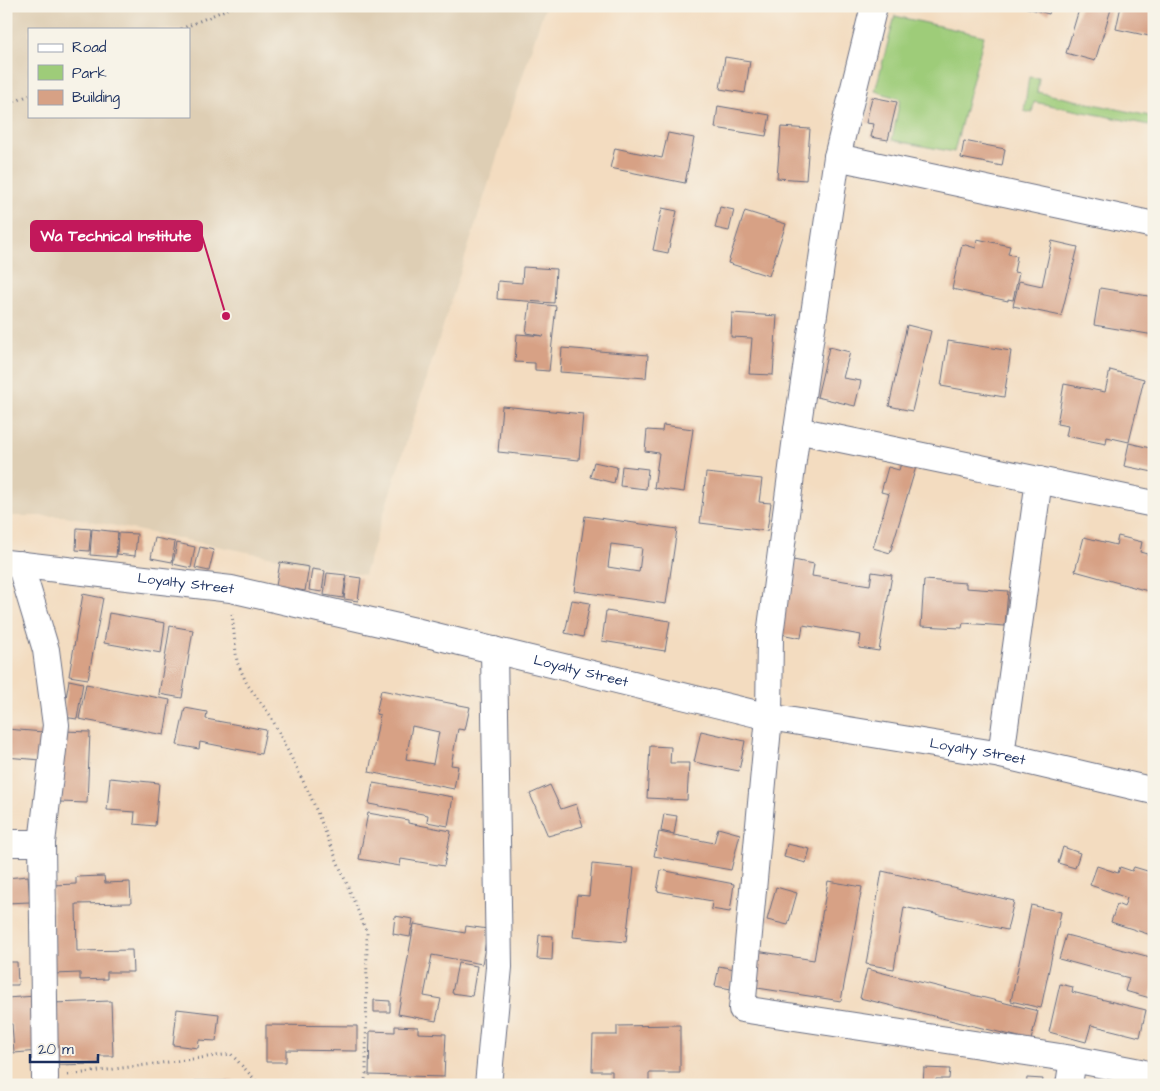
<svg xmlns="http://www.w3.org/2000/svg" width="1160" height="1091" font-family="'Architects Daughter',sans-serif">
<style>
.built{fill:#deceb4;fill-rule:evenodd}
.green{fill:#9ecc79;stroke:#5c7e6c}
.building{fill:#d7a185;fill-rule:evenodd}
.lines{fill:none;stroke-linecap:round;stroke-linejoin:round}
.street-casing{stroke:#676c80;stroke-width:28}
.path{stroke:#676c80;stroke-width:3;stroke-dasharray:1 4;stroke-linecap:butt}
.street{stroke:#fff;stroke-width:26}
.labels{text-anchor:middle;dominant-baseline:central;stroke-width:4.5;stroke-linejoin:round;paint-order:stroke}
.street-label{font-size:14px;fill:#1b2f5e;stroke:#f7f3e8}
.leader{fill:none;stroke:#c2185b;stroke-width:2}
.callout-dot{fill:#c2185b;stroke:#f7f3e8;stroke-width:2}
.callout{fill:#c2185b;stroke:#c2185b;stroke-width:2}
.callout-label{font-size:15px;text-anchor:middle;font-weight:bold;fill:#fff}
</style>
<rect width="100%" height="100%" fill="#f7f3e8"/>
<filter id="ink" filterUnits="userSpaceOnUse"><feTurbulence type="fractalNoise" baseFrequency=".02" numOctaves="2"/><feDisplacementMap in="SourceGraphic" scale="10" xChannelSelector="R" yChannelSelector="G"/><feConvolveMatrix kernelMatrix="1 2 1 2 8 2 1 2 1" color-interpolation-filters="sRGB"/></filter>
<filter id="wash" filterUnits="userSpaceOnUse"><feTurbulence type="fractalNoise" baseFrequency=".0096" numOctaves="4" result="noise"/><feDisplacementMap in="SourceGraphic" scale="20" xChannelSelector="R" yChannelSelector="G"/><feGaussianBlur stdDeviation="1.12" result="paint"/><feColorMatrix in="noise" values="0 0 0 0 0 0 0 0 0 0 0 0 0 0 0 0 0 1.4 0 .05"/><feComposite in="paint" operator="in"/></filter>
<g filter="url(#wash)">
<rect width="100%" height="100%" fill="#f3dcc0"/>
<path class="built" d="M6,6H545L364,575L65,516H6ZM29,29H189V116H29Z"/>
<path class="green" d="M895,16L984,36L954,152L892,140L900,99L875,91Z
M1029,77L1039,78L1037,92L1154,117V126L1034,102L1032,113L1024,111Z"/>
<g id="blocks">
<path class="building" d="M1020,6H1051L1049,14Z
M1080,6H1112L1095,61L1066,53Z
M1121,6H1154V37L1116,29Z
M725,57L750,61L745,93L720,89Z
M872,97L897,102L888,140L871,137L874,124L866,123Z
M718,106L770,115L766,136L715,128Z
M781,127L810,129L806,180L777,178Z
M668,133L694,138L685,183L610,168L615,148L662,158Z
M964,141L1005,149L1002,166L961,158Z
M720,207L734,210L729,231L715,228Z
M662,208L677,211L668,253L653,250Z
M745,211L786,224L769,276L728,263Z
M977,239L1010,246L1008,254L1017,256L1014,272L1019,273L1013,300L1008,299V301L952,289L962,244L976,248Z
M1052,241L1078,247L1061,316L1013,306L1019,281L1042,286Z
M523,267L556,269L554,303L497,299L498,281L522,283Z
M1100,288L1154,297V335L1094,325Z
M530,303L556,306L549,371L535,370V363L515,362L517,334L544,336L526,333Z
M732,313L777,316L773,375L749,374L752,338L731,337Z
M907,325L931,331L912,411L889,406Z
M948,341L1011,351L1004,397L941,386Z
M829,347L850,352L843,378L861,381L855,406L817,397Z
M562,348L648,355L646,378L560,372Z
M1110,370L1144,379L1129,442L1107,437L1106,444L1066,436L1068,426L1057,424L1064,384L1105,392Z
M502,406L583,414L579,460L498,452Z
M663,425L693,429L684,492L654,488L659,453L645,451L647,430L662,431Z
M1129,443L1154,449L1153,472L1124,466Z
M594,462L617,467L614,483L590,477Z
M901,463L916,467L890,553L873,548L889,494L881,492L888,467L899,470Z
M622,466L648,469L646,489L620,486Z
M706,473L762,479L759,502L771,503L767,531L700,523Z
M585,516L677,529L666,604L574,591ZM611,544L642,548L639,572L608,567Z
M77,528L91,529L89,551L76,550Z
M92,529L118,532L116,557L90,555Z
M118,533L137,534L135,556L117,554Z
M1118,536L1142,542L1140,552L1154,556V570L1148,591L1075,571L1084,537L1116,545Z
M155,538L175,542L172,562L151,558Z
M177,543L195,547L191,568L173,564Z
M200,547L214,550L209,571L195,568Z
M793,560L814,564L812,576L870,585L872,572L892,575L879,651L859,648L861,635L803,625L801,638L781,634Z
M280,562L309,567L305,591L276,586Z
M312,569L325,571L322,592L309,590Z
M327,573L346,575L343,598L324,595Z
M347,576L361,578L358,601L344,599Z
M924,580L966,583V588L1008,591L1005,626L963,623L962,628L921,626Z
M83,594L103,598L88,679L69,676Z
M572,600L590,603L583,637L565,633Z
M606,611L670,621L665,651L602,641Z
M109,613L165,623L161,653L104,643Z
M170,626L193,630L182,698L159,694Z
M69,680L83,683L77,719L63,717Z
M86,684L170,700L164,735L79,719Z
M381,690L470,707L465,730L458,729L451,765L458,766L454,789L369,772L380,715L376,714ZM412,726L439,732L433,764L406,759Z
M185,708L207,712L206,719L266,730L261,754L200,742L199,749L177,745Z
M6,729L44,732L41,760L6,757Z
M64,731L90,732L87,803L60,802Z
M701,731L745,741L739,771L694,762Z
M650,746L671,747L670,763H689L687,800L647,798Z
M110,778L159,783L155,826L134,824L135,812L107,810Z
M373,783L453,797L448,826L427,822L428,815L369,804Z
M550,785L561,809L576,804L583,826L548,836L530,794Z
M368,813L408,820V823L451,831L444,866L401,859L400,866L359,859Z
M664,814L677,816L674,834L661,831Z
M718,828L740,834L731,870L654,856L659,832L714,843Z
M787,844L810,849L806,863L784,857Z
M1063,847L1080,853L1075,868L1058,863Z
M592,864L634,868L626,942L573,937L577,895L589,896Z
M1097,866L1118,873L1120,867L1132,871L1134,867L1154,873V910L1152,916L1154,917V936L1111,922L1117,904L1124,907L1127,898L1090,885Z
M661,870L734,884L730,912L711,909L712,901L657,891Z
M882,871L1014,901L1007,930L904,907L894,969L866,964Z
M28,876L30,902L6,903V878Z
M104,876L105,883L130,882L131,903L76,904L77,951L132,950L133,972H107V979L80,980V973L54,974L52,885L76,884V877Z
M828,881L862,887L841,1001L751,987L756,951L814,960Z
M776,887L797,893L788,925L767,920Z
M1031,905L1061,912L1041,1008L1011,1001Z
M395,916L413,919L410,937L393,934Z
M414,924L465,933L466,926L488,929L482,964L432,955L424,996L441,999L436,1021L398,1014Z
M539,935L553,936L552,960L537,959Z
M1066,935L1154,958V984L1150,998L1125,991L1129,978L1059,959Z
M6,962H17L18,985H6Z
M458,963L477,966L472,996L452,993Z
M719,966L735,969L731,989L715,986Z
M867,969L1038,1011L1031,1040L860,998Z
M1060,984L1073,987L1072,992L1146,1010L1140,1037L1091,1025L1086,1042L1049,1032Z
M36,996L39,1051L14,1053L12,1024H6V998Z
M374,1000L390,1001V1012H374Z
M111,1001L113,1056H99V1064L54,1065L52,1003Z
M177,1009L219,1014L216,1041L199,1040L198,1048L173,1045Z
M266,1025L357,1026V1051L286,1050V1062H266Z
M680,1025V1073H649V1083L612,1084V1071H592L593,1035H617V1026Z
M395,1026L418,1027V1033L446,1034L444,1077L369,1075L370,1031L395,1032Z
M924,1068L950,1069L949,1079H936L935,1085H923Z
M1027,1078L1043,1079L1042,1085H1026Z
M195,1081H236V1085H195Z"/>
</g>
</g>
<g filter="url(#ink)">
<use href="#blocks" fill-opacity="0" stroke="#676c80" stroke-width="1"/>
<g class="lines">
<defs>
<g id="street">
<path d="M874,6L837,157L797,430L770,635L769,717L742,1009L1073,1059L1140,1072L1154,1077"/>
<path d="M837,157L1154,225"/>
<path d="M797,430L1154,504"/>
<path id="s1" d="M6,563L231,589L415,631L769,717L1001,755L1154,791"/>
<path d="M20,564L46,650L56,725L42,843L45,1078"/>
<path d="M1001,755L1039,480"/>
<path d="M6,843H42"/>
<path d="M488,1085L499,967L494,650"/>
<path d="M1069,1085L1073,1059"/>
</g>
</defs>
<use href="#street" class="street-casing"/>
<path class="path" d="M181,29L234,6
M6,106L29,95
M232,614L237,662L247,684L270,715L310,795L367,933L366,1074L364,1085
M68,1075L231,1054L260,1085"/>
<use href="#street" class="street"/>
</g>
</g>
<g class="labels">
<g class="street-label">
<text stroke="none"><textPath href="#s1" startOffset="181">Loyalty Street</textPath></text>
<text stroke="none"><textPath href="#s1" startOffset="586">Loyalty Street</textPath></text>
<text stroke="none"><textPath href="#s1" startOffset="991">Loyalty Street</textPath></text>
</g>
</g>
<path class="leader" d="M226 316L202 236"/>
<circle class="callout-dot" cx="226" cy="316" r="5"/>
<rect class="callout" x="31" y="221" width="171" height="30" rx="5"/>
<g class="callout-label">
<text x="116" y="241">Wa Technical Institute</text>
</g>
<rect width="1160" height="1091" fill="none" stroke="#f7f3e8" stroke-width="25"/>
<rect x="28" y="28" width="162" height="90" fill="#f7f3e8" stroke="#9fa5b1"/>
<rect x="38" y="44" width="25" height="8" fill="#ffffff" stroke="#9fa5b1"/>
<text x="72" y="52" font-size="15" fill="#1b2f5e">Road</text>
<rect x="38" y="65" width="25" height="15" fill="#9ecc79" stroke="#9fa5b1"/>
<text x="72" y="78" font-size="15" fill="#1b2f5e">Park</text>
<rect x="38" y="90" width="25" height="15" fill="#d7a185" stroke="#9fa5b1"/>
<text x="72" y="102" font-size="15" fill="#1b2f5e">Building</text>
<path d="M30 1054v8h68v-8" fill="none" stroke="#1b2f5e" stroke-width="2.5"/>
<text x="38" y="1054" font-size="15" fill="#1b2f5e" stroke="#f7f3e8" stroke-width="4" paint-order="stroke">20 m</text>
</svg>
